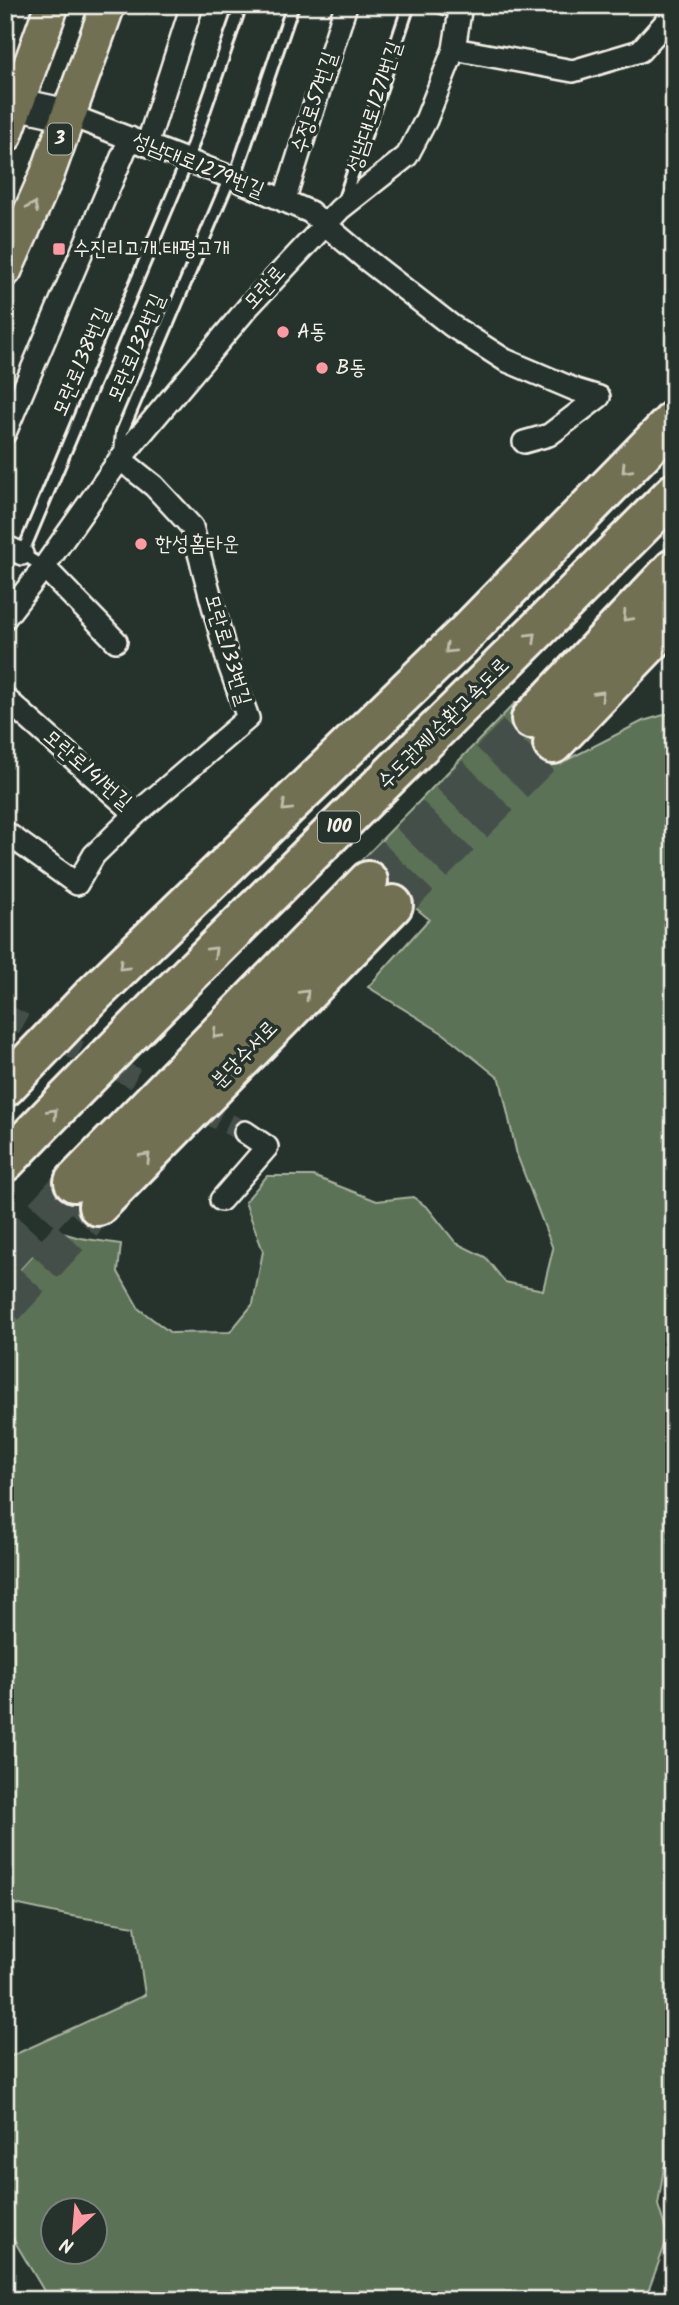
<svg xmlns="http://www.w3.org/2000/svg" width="679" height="2305" font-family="Kalam,'Poor Story',sans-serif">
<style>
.green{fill:#5c7256;stroke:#a8b29f;stroke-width:2;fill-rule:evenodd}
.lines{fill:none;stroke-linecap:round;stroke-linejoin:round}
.street-tunnel{stroke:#455049;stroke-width:21;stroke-dasharray:21 10;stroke-linecap:butt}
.highway-tunnel{stroke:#455049;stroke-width:38;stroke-dasharray:38 19;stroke-linecap:butt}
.lane-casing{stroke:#f4f1e8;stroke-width:16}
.street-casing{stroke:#f4f1e8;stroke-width:26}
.secondary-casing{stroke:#f4f1e8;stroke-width:35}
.primary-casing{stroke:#f4f1e8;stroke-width:38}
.highway-casing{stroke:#f4f1e8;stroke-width:44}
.lane{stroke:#26332d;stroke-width:10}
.street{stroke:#26332d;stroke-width:21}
.secondary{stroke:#26332d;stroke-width:30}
.primary{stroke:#716f52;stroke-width:33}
.highway{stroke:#716f52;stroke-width:38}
.oneway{stroke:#c0bdac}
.poi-dot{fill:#ff9aa2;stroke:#26332d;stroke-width:2.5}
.labels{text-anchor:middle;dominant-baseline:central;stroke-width:7;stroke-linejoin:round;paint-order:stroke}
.shield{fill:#26332d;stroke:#b6b8b0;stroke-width:2}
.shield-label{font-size:19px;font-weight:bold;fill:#f4f1e8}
.street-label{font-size:21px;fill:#f4f1e8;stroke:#26332d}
.poi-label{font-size:21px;fill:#f4f1e8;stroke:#26332d;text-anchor:start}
</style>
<rect width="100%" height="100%" fill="#26332d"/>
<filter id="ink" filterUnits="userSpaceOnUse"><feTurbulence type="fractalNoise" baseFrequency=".0143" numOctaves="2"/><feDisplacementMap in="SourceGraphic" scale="14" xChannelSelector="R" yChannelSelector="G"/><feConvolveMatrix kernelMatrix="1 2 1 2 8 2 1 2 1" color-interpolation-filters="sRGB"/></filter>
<g filter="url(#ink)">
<path class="green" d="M515,703L567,760L643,721L674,712V2168L664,2167L658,2205L668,2237L645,2300H62L44,2291L5,2225V2059L145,1995L135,1926L66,1915L5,1902V1285L55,1231L80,1238L121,1244L118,1272L139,1309L171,1333L230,1332L253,1304L263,1251L245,1202L267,1176H313L377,1201L413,1197L428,1208L456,1243L485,1257L505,1282L543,1290L553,1249L517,1155L500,1079L444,1034L368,987L429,919L360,862ZM52,2210H94V2252H52Z"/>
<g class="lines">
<path class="street-tunnel" d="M5,1015L245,1132"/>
<path class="highway-tunnel" d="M368,881L531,719
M393,905L553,744
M5,1257L74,1182
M5,1307L98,1206"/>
<defs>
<path id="lane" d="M434,5L459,13
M234,179L293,5
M343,202L409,5
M120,453L122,432L230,177
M44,567L22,554L187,161L241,5"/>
<path id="street" d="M454,49L573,71L640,51L674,13
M69,115L230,177L310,212L367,260L452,326L505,360L576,390L599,397L549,435L524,442
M147,145L192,5
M284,201L346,5
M5,433L130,138
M5,546L22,554
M44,567L116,641
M5,618L44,567L120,459L249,306L340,209L407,156L426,120L454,49L461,5
M5,698L136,814
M5,832L77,884L94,855L136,814L248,718L228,662L192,527L154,486L120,459
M221,1200L267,1147L245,1132"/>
<path id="secondary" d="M5,101L69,115"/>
<path id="primary" d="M5,136L52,5
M5,270L47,175L108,5"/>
<path id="highway" d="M531,719L674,568
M553,744L674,618
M5,1087L95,993L465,634L674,420
M5,1162C224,935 452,718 674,493
M74,1182L368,881
M98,1206L393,905"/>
</defs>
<use href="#lane" class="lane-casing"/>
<use href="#street" class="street-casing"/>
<use href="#secondary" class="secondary-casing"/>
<use href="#primary" class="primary-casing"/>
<use href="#highway" class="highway-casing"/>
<use href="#lane" class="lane"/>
<use href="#street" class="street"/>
<use href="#secondary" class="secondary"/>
<use href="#primary" class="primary"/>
<use href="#highway" class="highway"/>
</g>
<defs><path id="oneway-chevron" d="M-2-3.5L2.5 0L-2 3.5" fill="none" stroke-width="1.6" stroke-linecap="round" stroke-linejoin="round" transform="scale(1.75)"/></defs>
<g class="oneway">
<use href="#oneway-chevron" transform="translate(33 207) rotate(-66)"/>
<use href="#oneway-chevron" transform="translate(626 469) rotate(134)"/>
<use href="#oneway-chevron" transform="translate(627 617) rotate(133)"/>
<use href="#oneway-chevron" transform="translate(532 637) rotate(-45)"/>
<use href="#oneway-chevron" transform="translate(449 649) rotate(136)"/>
<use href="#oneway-chevron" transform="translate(600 695) rotate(-46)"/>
<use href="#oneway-chevron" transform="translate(286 807) rotate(136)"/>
<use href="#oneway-chevron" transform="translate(213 951) rotate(-44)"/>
<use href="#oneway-chevron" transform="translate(123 966) rotate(136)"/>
<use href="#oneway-chevron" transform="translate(305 994) rotate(-46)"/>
<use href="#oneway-chevron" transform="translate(217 1034) rotate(134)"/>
<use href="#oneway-chevron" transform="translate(53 1113) rotate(-46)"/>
<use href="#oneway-chevron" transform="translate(146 1157) rotate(-46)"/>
</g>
</g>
<g class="poi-dot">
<rect x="52" y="242" width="14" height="14" rx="3.5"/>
<circle cx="283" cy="332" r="7"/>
<circle cx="322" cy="368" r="7"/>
<circle cx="141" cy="544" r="7"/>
</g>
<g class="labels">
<g class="shield">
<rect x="48" y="123.5" width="24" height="31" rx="5"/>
<rect x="318" y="811.5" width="42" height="31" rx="5"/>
</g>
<g class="shield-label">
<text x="60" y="139">3</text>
<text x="339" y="827">100</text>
</g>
<g class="street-label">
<text transform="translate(315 103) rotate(-72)">수정로57번길</text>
<text transform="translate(375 107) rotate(-72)">성남대로1271번길</text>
<text transform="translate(198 166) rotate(22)">성남대로1279번길</text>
<text transform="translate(265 288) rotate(-48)">모란로</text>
<text transform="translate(137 348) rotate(-67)">모란로132번길</text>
<text transform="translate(82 362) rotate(-67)">모란로138번길</text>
<text transform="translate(227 650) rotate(73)">모란로133번길</text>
<text transform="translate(444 724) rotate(-45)">수도권제1순환고속도로</text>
<text transform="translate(87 770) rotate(41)">모란로141번길</text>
<text transform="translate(245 1055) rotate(-46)">분당수서로</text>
</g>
<g class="poi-label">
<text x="73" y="249">수진리고개.태평고개</text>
<text x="297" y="332">A동</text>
<text x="336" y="368">B동</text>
<text x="155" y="544">한성홈타운</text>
</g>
</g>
<rect width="679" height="2305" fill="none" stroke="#26332d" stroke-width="28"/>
<rect x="14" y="14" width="651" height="2277" fill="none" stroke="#f4f1e8" stroke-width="2.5" filter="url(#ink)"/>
<g transform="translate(74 2231) rotate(206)"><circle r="33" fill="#26332d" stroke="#787f78" stroke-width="2"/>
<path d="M0-5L12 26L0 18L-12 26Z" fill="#ff9aa2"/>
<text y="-10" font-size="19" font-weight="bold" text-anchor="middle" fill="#f4f1e8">N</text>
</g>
</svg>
